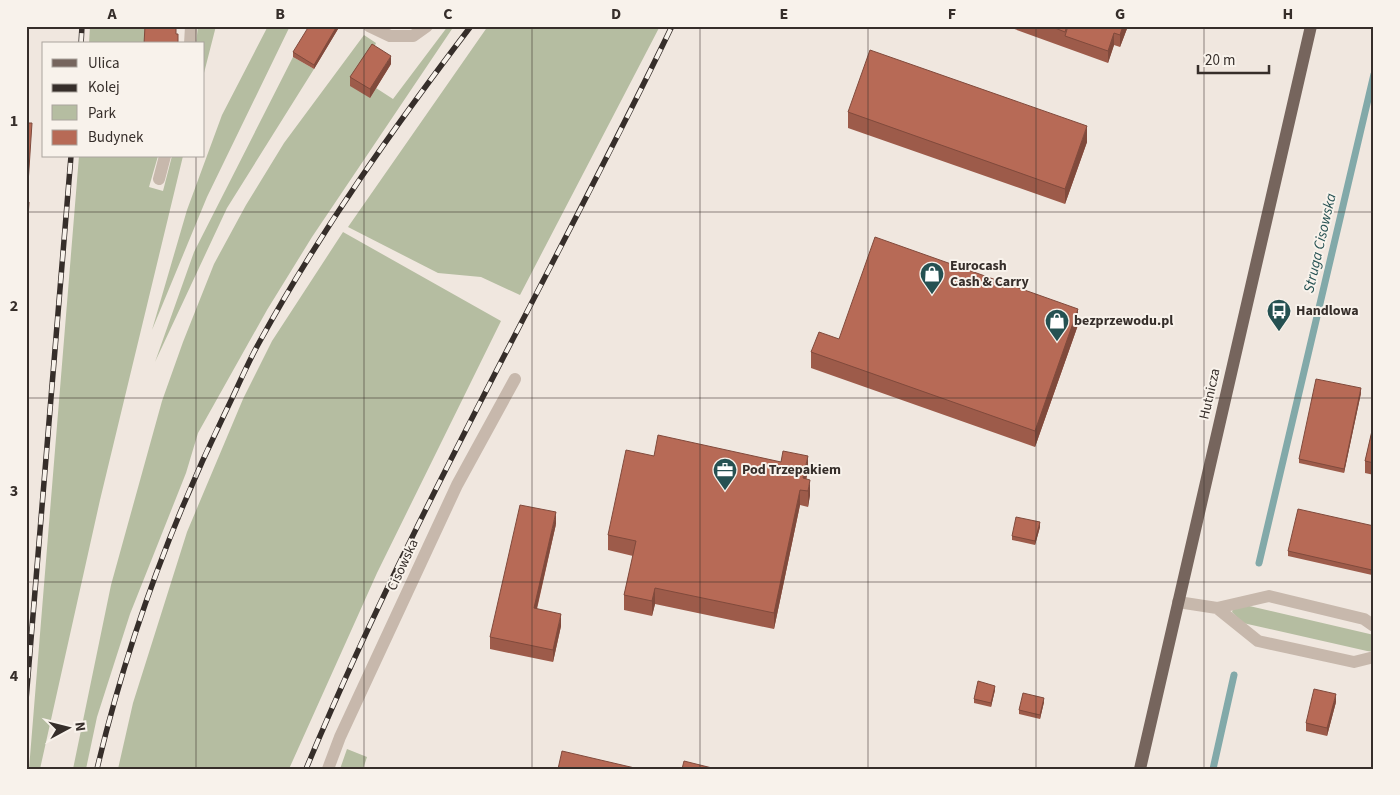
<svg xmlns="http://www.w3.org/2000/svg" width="1400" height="795" font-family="'Source Sans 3',sans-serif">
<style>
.green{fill:#b5bda1}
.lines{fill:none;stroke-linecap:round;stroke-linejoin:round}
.stream{stroke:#82a9a9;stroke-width:7}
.minor{stroke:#c7b8ac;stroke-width:12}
.major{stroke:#76655d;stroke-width:12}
.rail-casing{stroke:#362e2a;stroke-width:5.5}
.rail{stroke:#f8f2eb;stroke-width:4;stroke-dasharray:11;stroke-linecap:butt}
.wall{fill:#9d5b4a}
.shaded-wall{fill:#804a3c}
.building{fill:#b76a56;stroke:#804a3c}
.grid{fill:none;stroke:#362e2a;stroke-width:1;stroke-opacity:0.55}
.labels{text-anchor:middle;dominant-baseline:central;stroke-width:4;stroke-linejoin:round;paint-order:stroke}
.poi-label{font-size:14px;font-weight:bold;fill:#362e2a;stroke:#f8f2eb;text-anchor:start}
.street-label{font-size:14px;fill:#362e2a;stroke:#f8f2eb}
.water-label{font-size:15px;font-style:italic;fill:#255152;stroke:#f8f2eb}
.neatline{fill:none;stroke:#362e2a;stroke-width:2}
.grid-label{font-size:16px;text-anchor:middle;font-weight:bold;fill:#362e2a}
</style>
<rect width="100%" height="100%" fill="#f0e7df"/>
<path class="green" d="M90,26H146L145,44H89Z
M198,26H216L204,73V44H196Z
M268,26H290L207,197L152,330L187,210L222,115Z
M448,26H454L312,237L267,310L198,433L186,473L130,614L97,717L86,769H73L111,585L162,401L183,342L214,264L246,205L284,143L364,35L376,43L372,52L370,98L376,88L393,99Z
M488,26H660L520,295L481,277L438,273L348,227Z
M293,57L314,69L227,208L155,362L194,252Z
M79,156H158L149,187L163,191L172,156H183L100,500L40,769H29Z
M343,232L501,321L377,573L289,769H118L133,703L187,532L243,399L272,341Z
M1245,605L1374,635V652L1367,651L1243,623L1232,612L1233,609Z
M347,749L367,757L363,769H340Z"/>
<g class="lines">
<path class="stream" d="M1259,563L1374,74
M1213,769L1234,675"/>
<path class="minor" d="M369,26L390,36H413L427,26
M190,44L191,26
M159,179L165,156
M1178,602L1217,608L1269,596L1364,619L1374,626
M1217,608L1258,641L1354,662L1374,657
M328,769L340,737L457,485L515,379"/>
<path class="major" d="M1140,769L1311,26"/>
<defs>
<path id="rail" d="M81,44L82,26
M26,700L71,156
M97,769C126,646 170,526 225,413C237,389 247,364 260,341C321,230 394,127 471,26
M306,769C412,514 552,275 672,26"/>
</defs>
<use href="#rail" class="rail-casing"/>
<use href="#rail" class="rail"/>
</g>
<path class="wall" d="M338,26V29L314,69L293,57V52Z
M1006,26H1128L1120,47L1114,45L1108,63Z
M391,64L370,98L350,86V77Z
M848,112L1087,142L1065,204L848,128Z
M1078,325L1035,447L811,368V352L839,339Z
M1361,393L1344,473L1299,463V459Z
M1374,422V475L1365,473V461Z
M654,456L808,471L806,478L810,495L808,507L800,505L774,629L655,604L652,616L624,610V595L633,556L608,550V535Z
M556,524L537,609L561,626L553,662L490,649V637Z
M1374,526L1372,575L1288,556V551Z
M1040,527L1035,545L1012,540V536Z
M995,690L991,707L974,703V699Z
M1044,702L1040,719L1019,714V710Z
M1336,702L1327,736L1306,731V723Z"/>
<path class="shaded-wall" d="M337,26H338V29L314,69V65Z
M1123,26H1128L1120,47V35Z
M1114,33V45L1108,63V51Z
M391,56V64L370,98V89Z
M1087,126V142L1065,204V189Z
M1078,309V325L1035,447V431Z
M1361,388V393L1344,473V469Z
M808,456V471L804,491L803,478Z
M810,480V495L808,507V491Z
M800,490V505L774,629V613Z
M556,512V524L534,620V608Z
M1040,522V527L1035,545V541Z
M655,588V604L652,616V601Z
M561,614V626L553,662V650Z
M995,686V690L991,707V703Z
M1336,694V702L1327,736V728Z
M1044,698V702L1040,719V715Z"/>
<path class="building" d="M145,26H176V34H178V43L144,44Z
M309,26H337L314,65L293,52Z
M1050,26H1067L1065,32Z
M1068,26H1123L1120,35L1114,33L1108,51L1065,36Z
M372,44L391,56L370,89L350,77Z
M870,50L1087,126L1065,189L848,112Z
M26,123H32L27,199H26Z
M26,201L29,202L26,250Z
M875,237L1078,309L1035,431L811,352L819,332L839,339Z
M1316,379L1361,388L1344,469L1299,459Z
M1374,422V463L1365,461Z
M658,435L781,462L783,451L808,456L803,478L810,480L808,491L800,490L774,613L655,588L652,601L624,595L636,541L608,535L626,450L654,456Z
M520,505L556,512L534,608L561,614L553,650L490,637Z
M1298,509L1374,526V564L1372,570L1288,551Z
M1016,517L1040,522L1035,541L1012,536Z
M978,681L995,686L991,703L974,699Z
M1314,689L1336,694L1327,728L1306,723Z
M1023,693L1044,698L1040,715L1019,710Z
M562,751L639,769H558Z
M684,761L716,769H682Z"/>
<path class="grid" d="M196,26V44M364,26V769M532,26V769M700,26V769M868,26V769M1036,26V769M1204,26V769M196,156V769M26,212H1374M26,398H1374M26,582H1374"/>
<defs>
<symbol id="shop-pin" viewBox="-11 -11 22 30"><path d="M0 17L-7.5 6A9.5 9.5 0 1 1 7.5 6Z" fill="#255152" stroke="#f8f2eb"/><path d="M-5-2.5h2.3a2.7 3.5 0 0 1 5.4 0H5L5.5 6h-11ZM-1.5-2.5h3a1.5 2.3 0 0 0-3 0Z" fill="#fff"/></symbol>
<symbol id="bus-pin" viewBox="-11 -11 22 30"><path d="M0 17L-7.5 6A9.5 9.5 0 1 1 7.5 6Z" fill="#255152" stroke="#f8f2eb"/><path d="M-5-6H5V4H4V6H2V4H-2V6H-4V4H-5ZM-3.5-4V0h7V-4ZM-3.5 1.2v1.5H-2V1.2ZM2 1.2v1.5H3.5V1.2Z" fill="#fff"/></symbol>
<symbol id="office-pin" viewBox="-11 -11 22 30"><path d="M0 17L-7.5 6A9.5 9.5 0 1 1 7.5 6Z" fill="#255152" stroke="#f8f2eb"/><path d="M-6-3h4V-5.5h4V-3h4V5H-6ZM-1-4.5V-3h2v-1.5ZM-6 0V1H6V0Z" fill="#fff"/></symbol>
</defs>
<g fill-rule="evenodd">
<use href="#shop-pin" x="918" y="260" width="28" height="38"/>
<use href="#bus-pin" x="1265" y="297" width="28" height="38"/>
<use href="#shop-pin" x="1043" y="307" width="28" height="38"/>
<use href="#office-pin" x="711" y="456" width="28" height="38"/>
</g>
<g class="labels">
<g class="poi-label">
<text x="950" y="266">Eurocash<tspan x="950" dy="16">Cash &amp; Carry</tspan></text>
<text x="1296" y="311">Handlowa</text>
<text x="1074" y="321">bezprzewodu.pl</text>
<text x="742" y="470">Pod Trzepakiem</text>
</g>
<g class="street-label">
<text transform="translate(1210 394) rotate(-77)">Hutnicza</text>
<text transform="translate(403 565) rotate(-65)">Cisowska</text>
</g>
<g class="water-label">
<text transform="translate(1320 243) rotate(-77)">Struga Cisowska</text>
</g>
</g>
<rect width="1400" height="795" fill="none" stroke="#f8f2eb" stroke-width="55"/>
<rect x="42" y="42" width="162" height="115" fill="#f8f2eb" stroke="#aaa49e"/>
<rect x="52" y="59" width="25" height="8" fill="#76655d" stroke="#aaa49e"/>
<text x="88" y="68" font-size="15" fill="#362e2a">Ulica</text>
<rect x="52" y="84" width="25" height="8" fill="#362e2a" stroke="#aaa49e"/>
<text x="88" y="92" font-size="15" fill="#362e2a">Kolej</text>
<rect x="52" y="105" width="25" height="15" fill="#b5bda1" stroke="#aaa49e"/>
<text x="88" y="118" font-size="15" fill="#362e2a">Park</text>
<rect x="52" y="130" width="25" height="15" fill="#b76a56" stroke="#aaa49e"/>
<text x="88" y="142" font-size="15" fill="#362e2a">Budynek</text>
<g transform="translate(68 728) rotate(83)" stroke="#f8f2eb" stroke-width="4" paint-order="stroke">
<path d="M0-4L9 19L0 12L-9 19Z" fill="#362e2a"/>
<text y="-8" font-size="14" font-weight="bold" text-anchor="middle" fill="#362e2a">N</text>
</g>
<path d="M1198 65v8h71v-8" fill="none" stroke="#362e2a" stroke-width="2.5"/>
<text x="1205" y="65" font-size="15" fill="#362e2a" stroke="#f8f2eb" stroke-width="4" paint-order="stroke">20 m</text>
<rect x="28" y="28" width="1344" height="740" class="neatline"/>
<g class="grid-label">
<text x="112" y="19">A</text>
<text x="280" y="19">B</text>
<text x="448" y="19">C</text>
<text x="616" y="19">D</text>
<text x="784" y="19">E</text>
<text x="952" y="19">F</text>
<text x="1120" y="19">G</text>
<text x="1288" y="19">H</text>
<text x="14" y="126">1</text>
<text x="14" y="311">2</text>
<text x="14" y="496">3</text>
<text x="14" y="681">4</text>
</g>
</svg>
